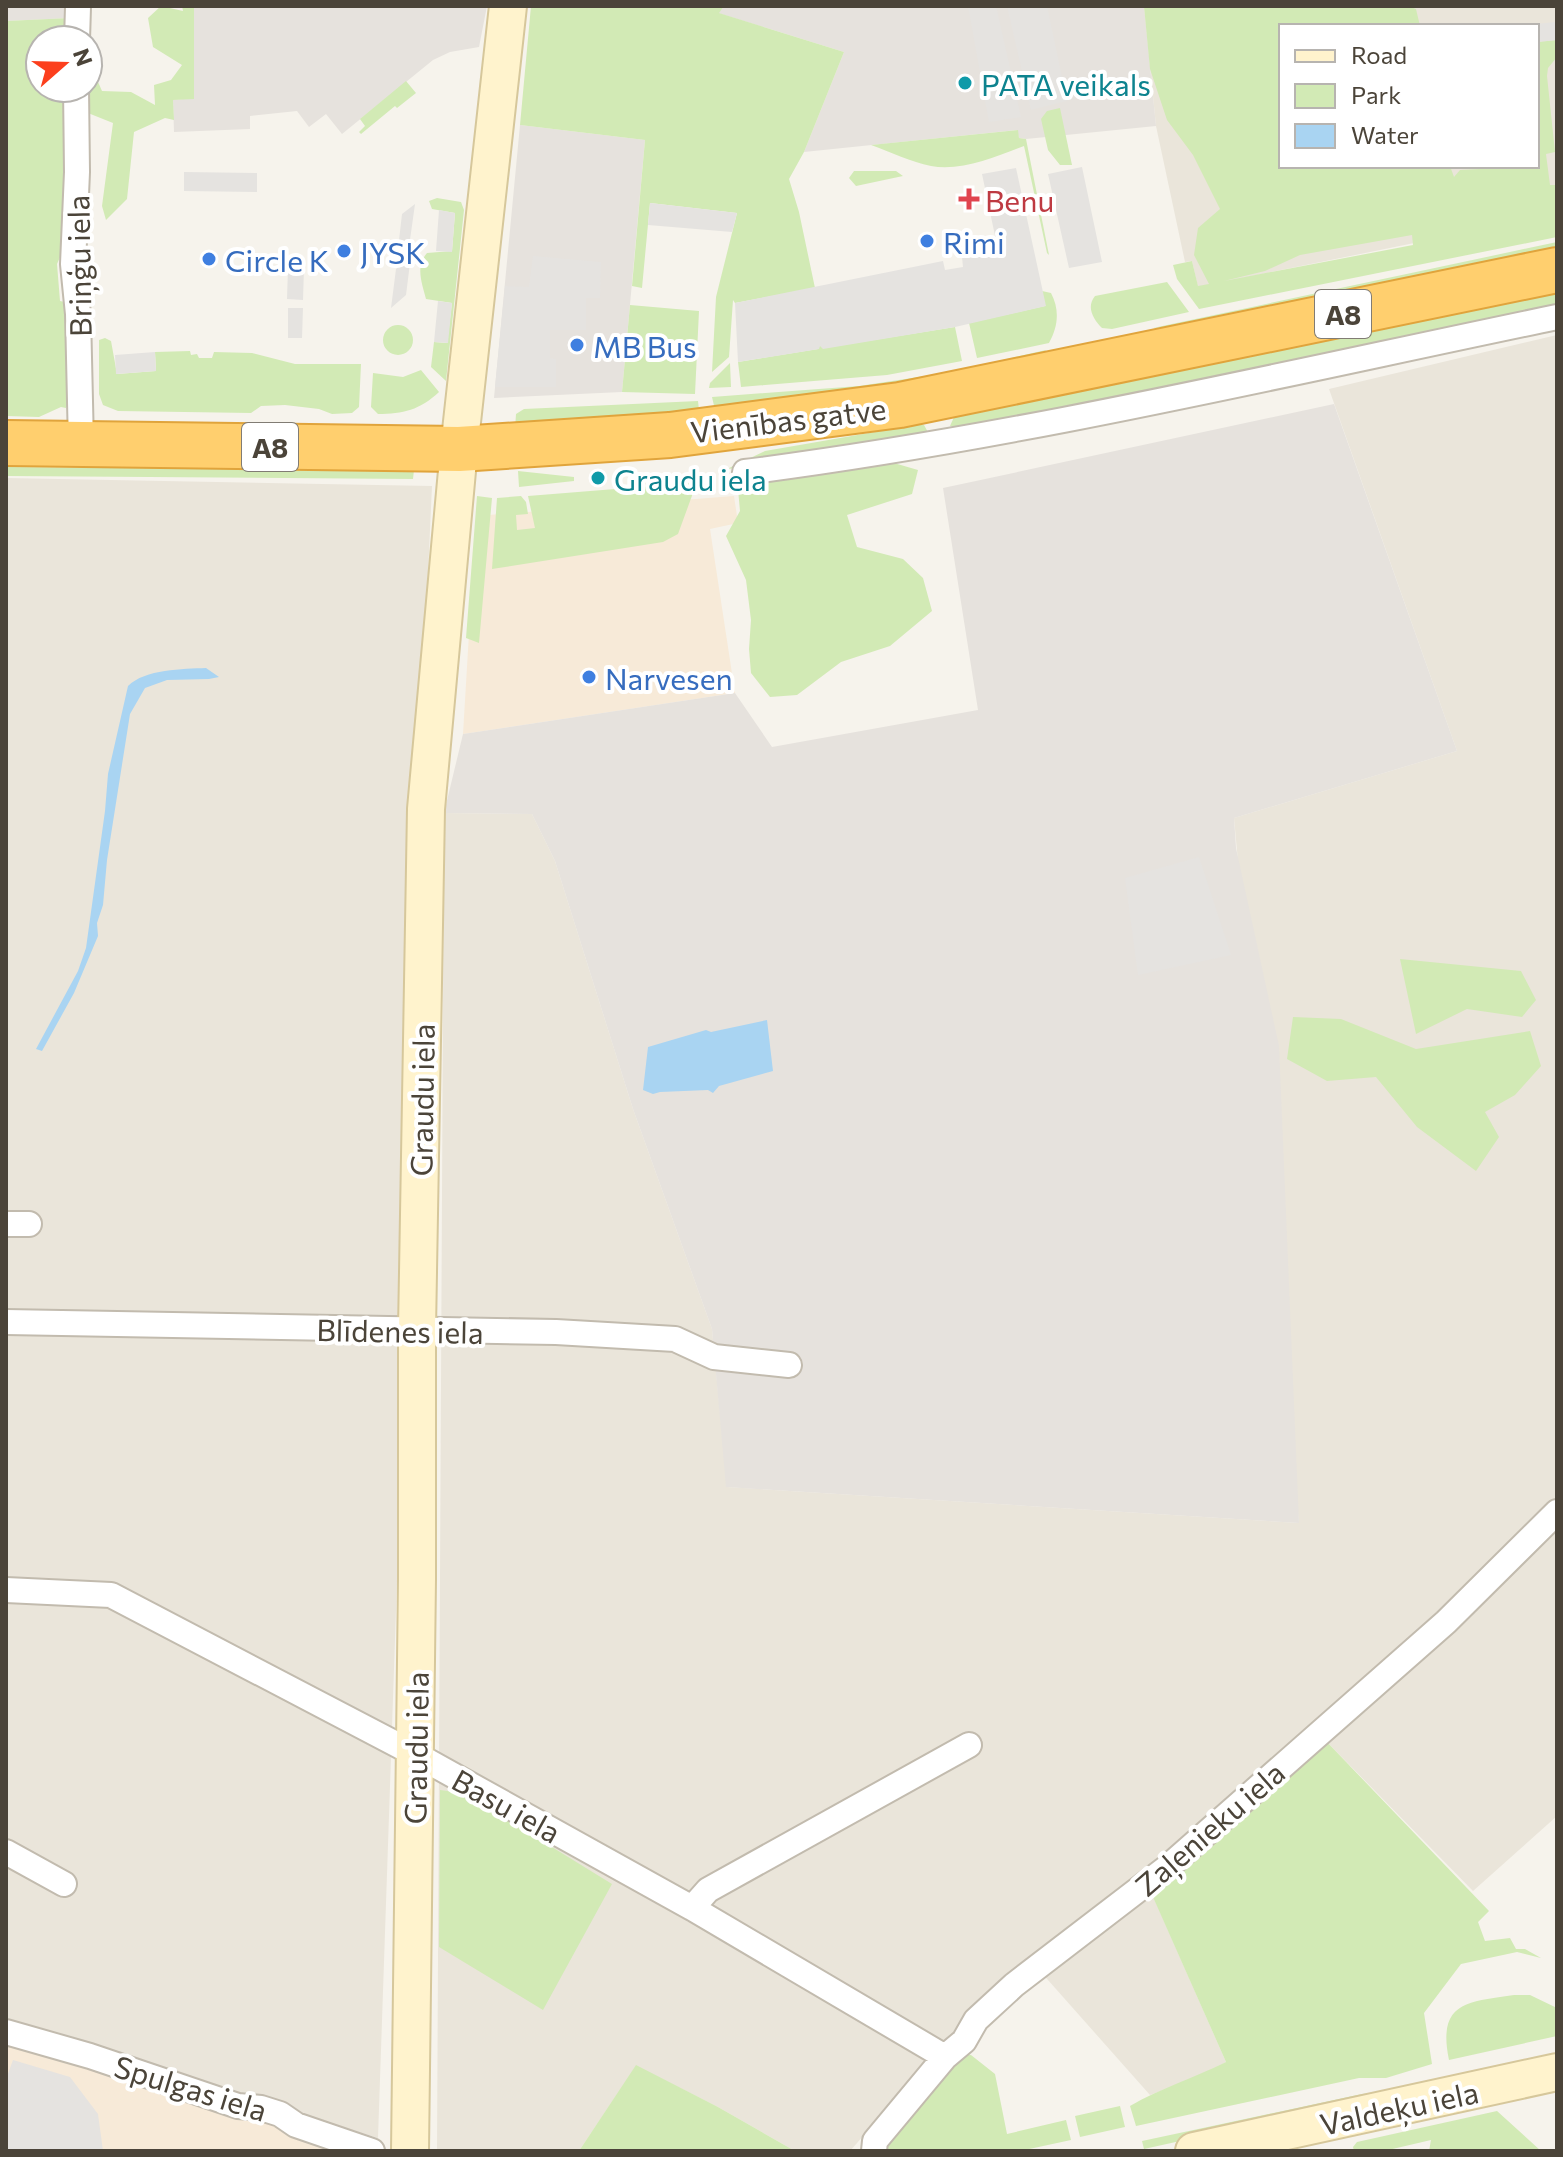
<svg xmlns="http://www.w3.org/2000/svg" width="1563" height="2157" font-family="Commissioner,sans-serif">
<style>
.residential{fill:#eae5da;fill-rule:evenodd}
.commercial{fill:#f7ead8}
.industrial{fill:#e6e2dd}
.green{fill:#d2eab5;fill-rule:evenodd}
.parking{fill:#e5e3e0}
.water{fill:#a9d4f2}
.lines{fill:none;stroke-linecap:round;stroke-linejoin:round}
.street-casing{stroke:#c2bbae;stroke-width:28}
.secondary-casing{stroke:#d6c79b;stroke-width:40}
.highway-casing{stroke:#e0a43c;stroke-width:48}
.street{stroke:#fff;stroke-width:24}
.secondary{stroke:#fff3cd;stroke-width:36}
.highway{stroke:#ffcf6e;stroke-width:44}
.culture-dot{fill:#0f9aa8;stroke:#fff;stroke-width:3}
.health-dot{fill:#e0444e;stroke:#fff;stroke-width:3}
.shop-dot{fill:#3f7fe0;stroke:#fff;stroke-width:3}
.labels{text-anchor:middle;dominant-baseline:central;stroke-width:8;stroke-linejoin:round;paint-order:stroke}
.shield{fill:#fff;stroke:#817c74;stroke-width:2}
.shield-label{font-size:28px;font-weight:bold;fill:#4b4439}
.culture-label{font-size:30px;fill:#0d838f;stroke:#fff;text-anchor:start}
.health-label{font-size:30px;fill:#be3a42;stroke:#fff;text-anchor:start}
.shop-label{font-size:30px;fill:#366cbe;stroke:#fff;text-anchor:start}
.street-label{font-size:30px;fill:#4b4439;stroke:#fff}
</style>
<rect width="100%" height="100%" fill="#f6f3ec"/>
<path class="residential" d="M1144,6H1557V214L1198,287L1192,261L1185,262L1156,126ZM1281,26H1537V166H1281Z
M1557,335V1816L1473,1891L1326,1741L1153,1896L1226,2062L1193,2079L1150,2095L1032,1962L950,2037L850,2151H795L718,2107L636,2066L579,2151H437L444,813L532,814L555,861L633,1109L712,1329L727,1487L1299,1523L1234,818L1457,751L1329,389Z
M6,478L432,486L422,705L406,1317L378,2138L6,2022Z"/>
<path class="commercial" d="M734,496L738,523L710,529L735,693L463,734L476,516Z
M6,2038L358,2151H6Z"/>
<path class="industrial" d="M6,6H86L70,18L6,21Z
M194,6H487L479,47L450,52L433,60L342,134L326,114L309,127L297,111L250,116V129L174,132L173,100L194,98Z
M724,6H1144L1156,126L1026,139L1019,138L1017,130L804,152L844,52L718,13Z
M520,125L645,140L622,392L494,398Z
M1334,404L1457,751L1234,818L1236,848L1279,1046L1299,1523L726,1487L712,1329L633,1109L555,861L532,814L444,813L463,734L735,693L772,747L978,710L943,488Z"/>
<path class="green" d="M161,6L183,11L182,6H194V99L173,100L174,120L165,118L134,132L127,199L106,220L102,206L113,123L73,107L68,239L57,264L60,301L74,304L73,395L66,408L61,407L39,417L6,416V21L70,18L80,40H40V88H88V59L102,91L131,92L155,105L154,85L171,80L182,65L153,47L148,18Z
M531,6H724L719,13L844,52L804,152L789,179L799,212L815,288L735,303L733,300L729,357L712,372L716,297L737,213L650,203L642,288L632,286L645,140L520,125Z
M1144,6H1408L1416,9L1420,26H1281V166H1450L1454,177L1460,170L1537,166V42L1557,40V57L1548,68L1547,76L1555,152L1546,154L1550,185H1557V237L1199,309L1177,279L1173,265L1192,261L1198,286L1209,284L1194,255L1198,228L1220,209L1193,155L1167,120L1150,69ZM1412,235L1413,245L1224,281L1265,271L1300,255Z
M406,81L416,93L397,108L395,106L361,134L359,132L365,126L360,119Z
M1060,108L1072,165H1060L1048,150L1041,119L1047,111Z
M1018,130L1019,138L1026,139L1049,255L1047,253L1024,146C997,156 961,172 931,166C911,162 891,152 871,145Z
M854,171H896L903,176L856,186L849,178Z
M437,198L461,202L464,210L446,381L431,367L434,342L447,343L452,303L426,299C422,283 415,267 427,253L452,251L455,213L432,209L429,201Z
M1557,242V248L1177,326L1153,328Z
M1167,282L1189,312L1112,329L1102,328C1093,319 1086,307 1095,296Z
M1042,291L1051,293C1060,310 1058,327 1049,343L977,358L969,323L1045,306Z
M1557,293V309L1368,351L966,427L950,426L954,417Z
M630,305L699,311L695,394L622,392Z
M383 340a15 15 0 1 1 30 0a15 15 0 1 1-30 0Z
M955,327L962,361L887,375L741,387L738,362L818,349L820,345L823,348Z
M105,338L111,341L117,374L156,371L155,352L190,351L191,355L197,354L199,358H212L214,352L252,353L295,364H361L359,407L352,413L332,414L319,409L285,405L261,406L251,413L118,411L103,405L99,394V340Z
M1046,350L1043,354L933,379L715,410L712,397L859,386L945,373Z
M730,363L731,387L709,388L710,383Z
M421,370L439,392C420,410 403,414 378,414L371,407L373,373L403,377Z
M698,401L699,410L515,429L516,414L524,409Z
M915,425H924L929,434L796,462L727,469L765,451Z
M887,461L918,470L912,494L847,515L857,547L903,559L923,578L932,611L890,646L841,662L797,695L770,697L751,673L749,649L751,620L746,580L726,536L740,511L738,489L746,481Z
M6,467L414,470L413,479L6,476Z
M518,471L574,477V481L519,487Z
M690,483L693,493L678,534L663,542L492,569L497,498L521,496L526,502L528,514L516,515L517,530L535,528L528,496Z
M477,496L492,498L479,643L466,638Z
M1400,959L1521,971L1536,1000L1522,1017L1467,1009L1416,1034Z
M1293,1017L1341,1019L1416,1049L1530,1031L1541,1066L1515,1095L1485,1112L1499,1137L1476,1171L1417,1127L1376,1077L1327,1081L1287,1059Z
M1326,1741L1489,1911L1478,1922L1485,1941L1510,1938L1516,1949H1525L1541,1958L1517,1952L1461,1964L1424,2013L1432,2064L1386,2078H1359L1136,2126L1130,2106C1161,2088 1194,2078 1226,2062L1153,1897Z
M440,1790L464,1793L612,1884L543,2010L439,1947Z
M1514,1995H1530L1557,2008V2036L1449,2060C1437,2002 1467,2002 1514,1995Z
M962,2054L971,2055L995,2074L1007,2134L1066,2120L1071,2140L1020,2151H883L887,2140Z
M636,2065L718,2107L795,2151H579Z
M1433,2080L1429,2086L1144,2149L1142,2141L1362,2094L1401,2090Z
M1120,2106L1125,2127L1080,2137L1075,2116Z
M1497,2111L1541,2151H1429L1431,2140L1384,2151H1354L1353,2147L1357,2142Z"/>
<path class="parking" d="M968,6H996L1021,117L989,122Z
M1007,6H1047L1067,101L1031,110Z
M1556,22L1557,40L1537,42V26H1513Z
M1082,167L1102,262L1069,268L1048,174Z
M1016,168L1046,306L955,327L823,349L820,346L819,349L738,362L735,303L943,261L945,270L963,267L962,257L998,250L982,174Z
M184,172L257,173V192L184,191Z
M650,203L737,213L732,232L648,225Z
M415,204L409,247L397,258L402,214Z
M439,210L455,213L452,252L436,251Z
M411,255L406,295L391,308L396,269Z
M533,256L601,262L600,298H586V330H550V358L556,359V387H495L505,286L529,287Z
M288,268H304L303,300L287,299Z
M438,301L452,303L448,343L434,342Z
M288,308H303L302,338H288Z
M155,352L156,371L116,374L115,355Z
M1199,857L1231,955L1138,975L1125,878Z
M13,2060L70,2077L98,2114L103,2151H6V2079Z"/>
<path class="water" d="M206,668L219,677L209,679L167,680L145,688L130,714L107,860L103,905L97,923L98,936L74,993L42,1051L36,1049L78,971L86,948L105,811L108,774L128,686C145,669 183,669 206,668Z
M767,1020L773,1071L719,1086L713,1093L708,1090L660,1092L653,1094L643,1090L648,1047L706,1030L711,1032Z"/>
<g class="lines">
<defs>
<path id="street" d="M77,40L78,7
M76,88L77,172L73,264L78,314L81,445
M745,472C1018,437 1287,373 1557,317
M6,1224H29
M6,1322L556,1332L675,1339L714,1357L789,1365
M6,1590L111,1595L415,1754L692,1908L945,2057
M6,1852L64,1884
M692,1908L708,1890L969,1745
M6,2032L90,2056L238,2106L261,2108L280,2114L296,2125L372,2151
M874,2151L875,2141L945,2057L964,2041L976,2020L1014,1985L1169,1866L1446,1622L1557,1512"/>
<path id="secondary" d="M410,2151L417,1579V1330L426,809L459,449L508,6
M1194,2151L1557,2072"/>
<path id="highway" d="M6,443L459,449L670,435L900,405L1557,270"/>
</defs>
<use href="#street" class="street-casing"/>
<use href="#secondary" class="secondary-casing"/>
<use href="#highway" class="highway-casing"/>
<use href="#street" class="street"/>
<use href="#secondary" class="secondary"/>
<use href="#highway" class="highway"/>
</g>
<g class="culture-dot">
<circle cx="965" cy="83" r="8"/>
<circle cx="598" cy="478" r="8"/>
</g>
<path class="health-dot" d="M965 187h8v8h8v8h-8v8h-8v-8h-8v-8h8z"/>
<g class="shop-dot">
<circle cx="927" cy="241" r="8"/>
<circle cx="344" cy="251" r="8"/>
<circle cx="209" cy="259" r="8"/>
<circle cx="577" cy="345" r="8"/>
<circle cx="589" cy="677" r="8"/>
</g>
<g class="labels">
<g class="shield">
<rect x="1315" y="290" width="56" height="48" rx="6"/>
<rect x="242" y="423" width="56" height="48" rx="6"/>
</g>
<g class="shield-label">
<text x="1343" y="314">A8</text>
<text x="270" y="447">A8</text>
</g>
<g class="culture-label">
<text x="981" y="83">PATA veikals</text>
<text x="614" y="478">Graudu iela</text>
</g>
<g class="health-label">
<text x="985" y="199">Benu</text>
</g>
<g class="shop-label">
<text x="943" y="241">Rimi</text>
<text x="360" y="251">JYSK</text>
<text x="225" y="259">Circle K</text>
<text x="593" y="345">MB Bus</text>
<text x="605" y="677">Narvesen</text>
</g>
<g class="street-label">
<text transform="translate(78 266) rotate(-91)">Briņģu iela</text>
<text transform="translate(788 419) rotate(-7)">Vienības gatve</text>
<text transform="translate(421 1100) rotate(-89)">Graudu iela</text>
<text transform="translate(400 1330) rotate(1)">Blīdenes iela</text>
<text transform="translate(415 1748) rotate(-89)">Graudu iela</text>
<text transform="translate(507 1805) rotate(29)">Basu iela</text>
<text transform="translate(1209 1828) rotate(-41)">Zaļenieku iela</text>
<text transform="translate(191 2087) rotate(17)">Spulgas iela</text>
<text transform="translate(1399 2107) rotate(-12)">Valdeķu iela</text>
</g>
</g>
<rect width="1563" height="2157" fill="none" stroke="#4b4439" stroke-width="16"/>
<rect x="1279" y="24" width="260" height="144" fill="#ffffff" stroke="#b7b4b0" stroke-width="2"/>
<rect x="1295" y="50" width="40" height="12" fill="#fff3cd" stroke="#b7b4b0" stroke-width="2"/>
<text x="1351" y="64" font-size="24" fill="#4b4439">Road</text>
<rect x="1295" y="84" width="40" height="24" fill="#d2eab5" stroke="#b7b4b0" stroke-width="2"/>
<text x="1351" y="104" font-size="24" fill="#4b4439">Park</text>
<rect x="1295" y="124" width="40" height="24" fill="#a9d4f2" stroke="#b7b4b0" stroke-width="2"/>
<text x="1351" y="144" font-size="24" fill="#4b4439">Water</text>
<g transform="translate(64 64) rotate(70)"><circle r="38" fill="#ffffff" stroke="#b7b4b0" stroke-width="2"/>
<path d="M0-6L14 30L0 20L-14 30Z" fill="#fc3f1d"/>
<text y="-12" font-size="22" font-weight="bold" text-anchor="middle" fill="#4b4439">N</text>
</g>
</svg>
